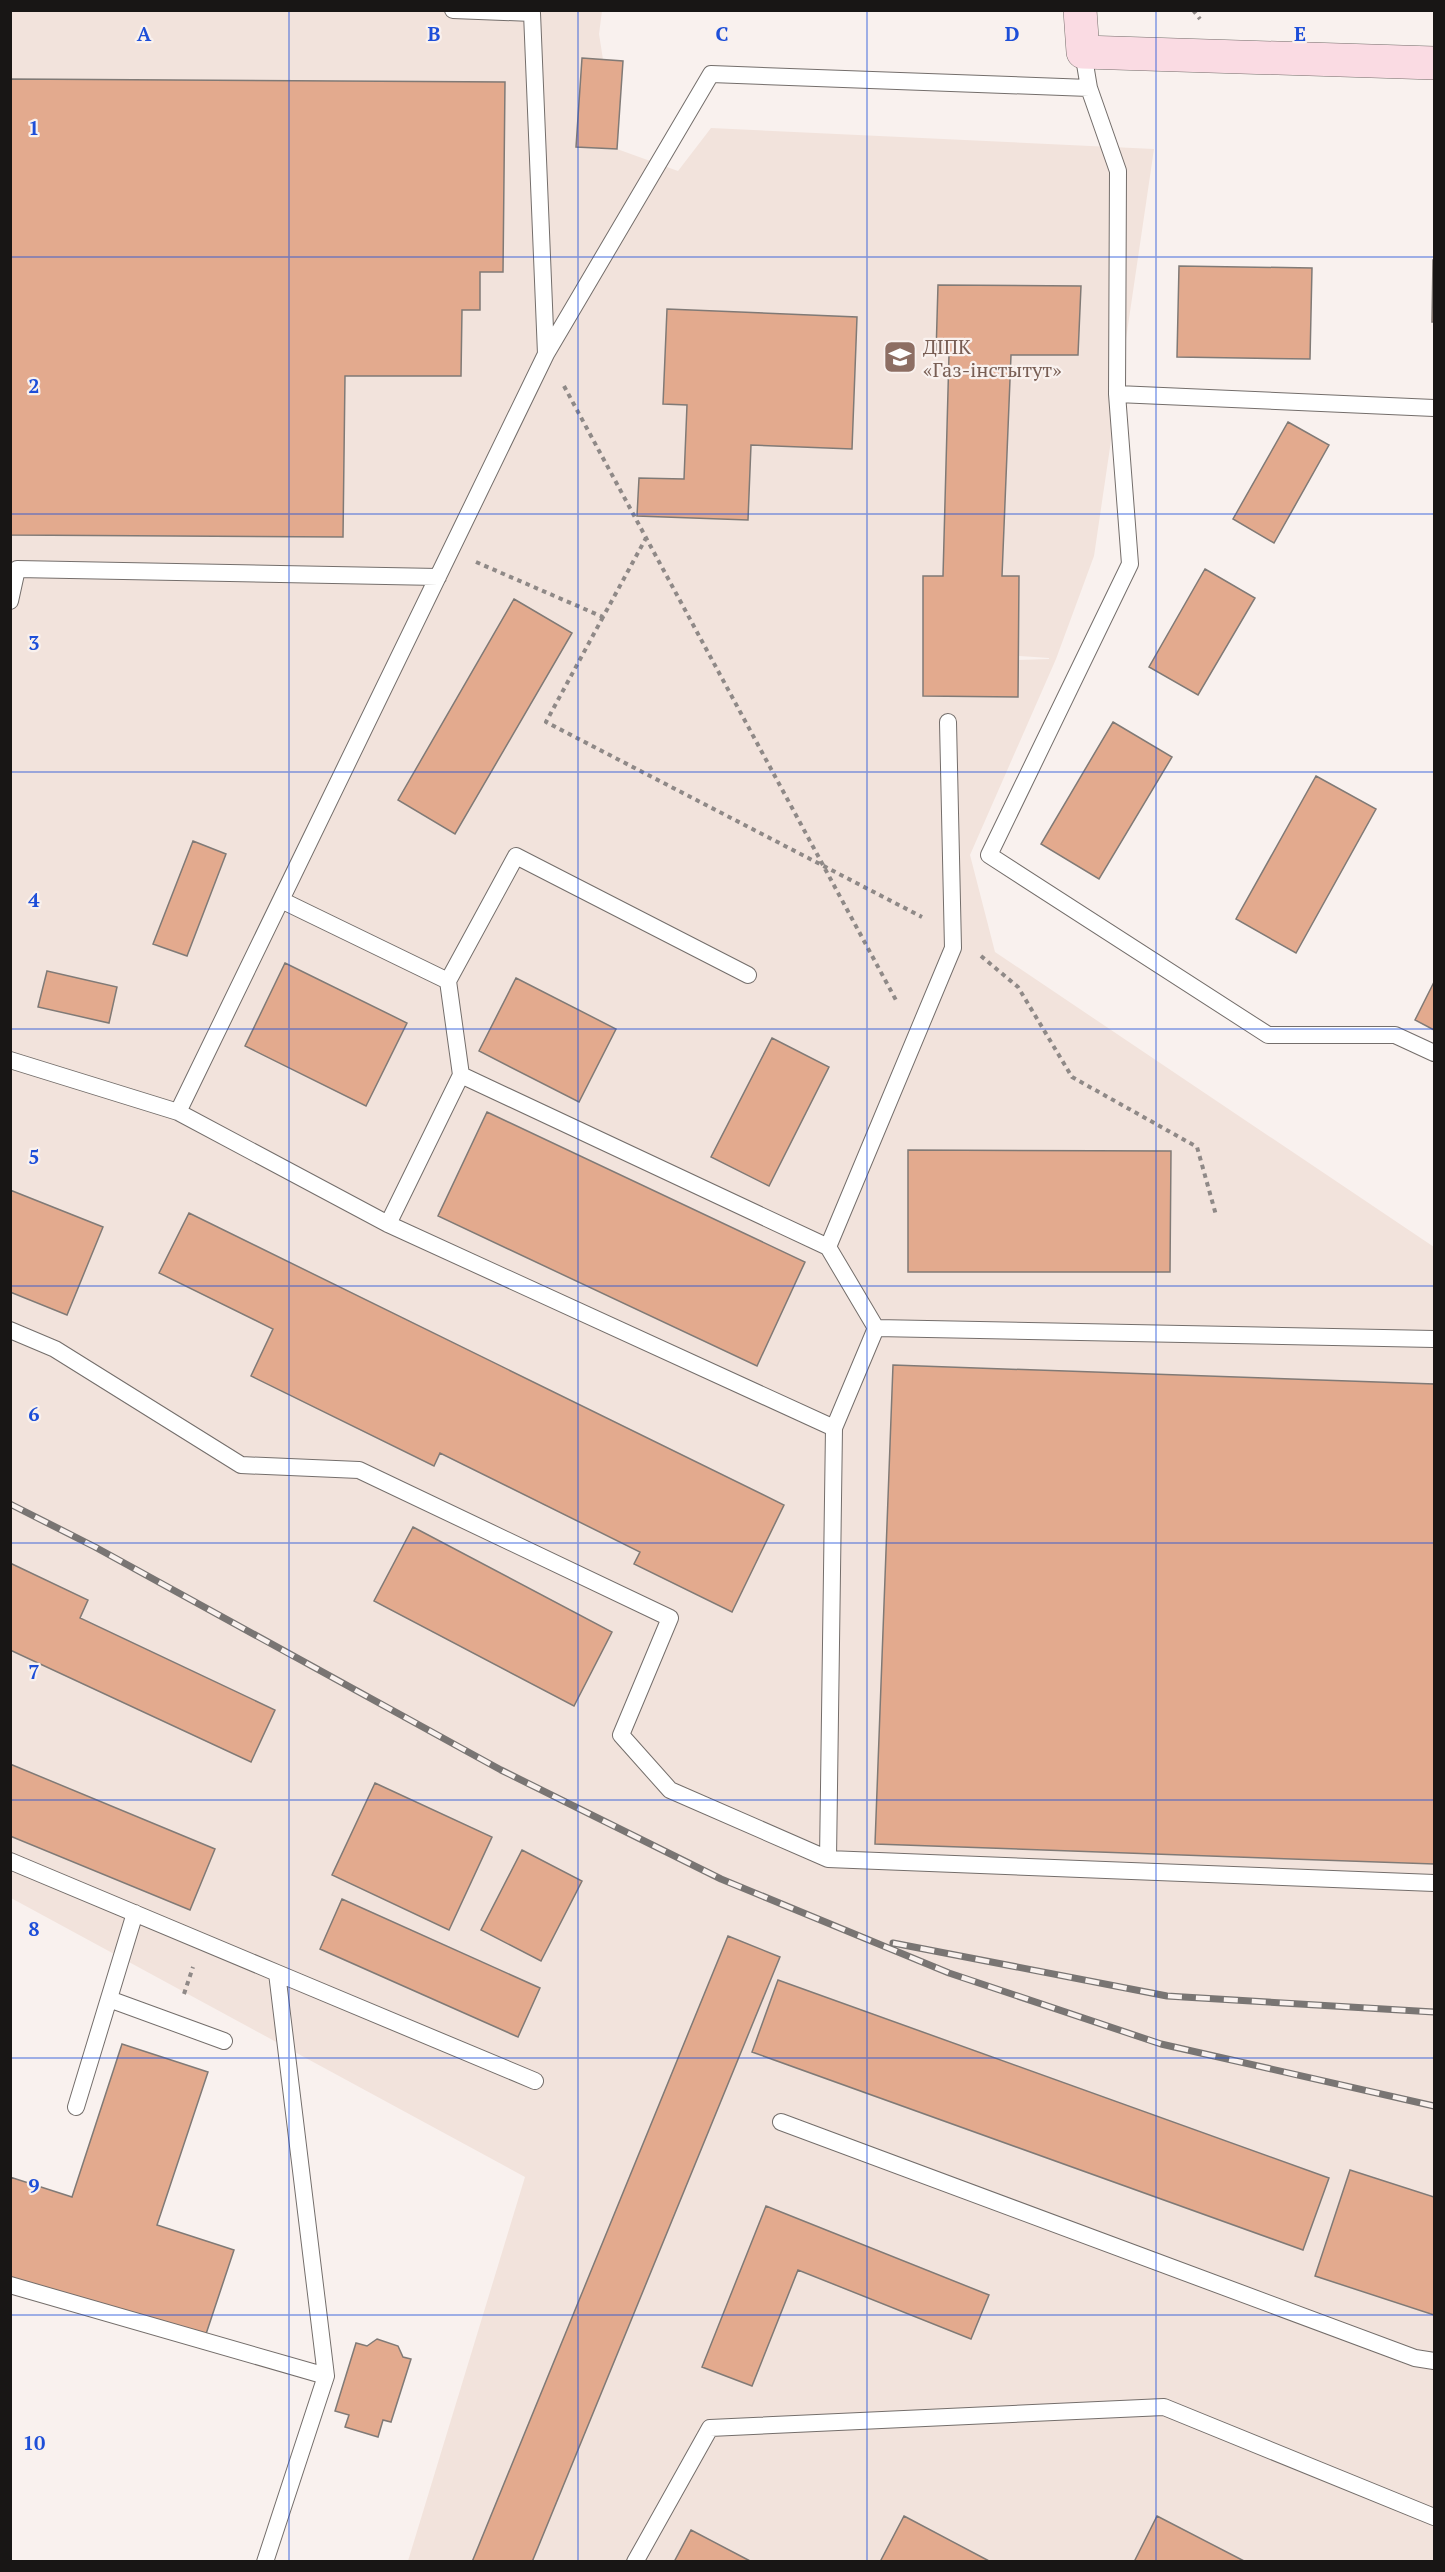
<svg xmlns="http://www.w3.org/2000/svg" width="1445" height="2572" font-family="'PT Serif',serif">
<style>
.built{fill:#f2e3dc;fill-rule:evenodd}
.building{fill:#e3aa8e;stroke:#807a76;stroke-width:1.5}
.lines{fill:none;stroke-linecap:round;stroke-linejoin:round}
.lane-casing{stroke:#746e6b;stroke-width:18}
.secondary-casing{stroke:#746e6b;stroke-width:34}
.path{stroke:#8f8987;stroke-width:4;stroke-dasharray:4.5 4.5;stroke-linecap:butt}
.lane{stroke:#fff;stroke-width:16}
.secondary{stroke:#fadbe3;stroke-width:33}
.rail-casing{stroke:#797573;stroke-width:7}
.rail{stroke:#f9f1ee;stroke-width:4.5;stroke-dasharray:14;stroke-linecap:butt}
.grid{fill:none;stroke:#1d4ed8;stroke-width:1.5;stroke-opacity:0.55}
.labels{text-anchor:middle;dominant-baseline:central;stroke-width:4.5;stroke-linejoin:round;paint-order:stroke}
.education-label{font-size:20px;fill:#785e54;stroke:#f9f1ee;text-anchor:start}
.grid-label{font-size:20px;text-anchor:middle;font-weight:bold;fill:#1d4ed8;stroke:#f9f1ee;stroke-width:4.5;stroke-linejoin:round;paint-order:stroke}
</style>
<rect width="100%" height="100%" fill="#f9f1ee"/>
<path class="built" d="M10,11H602L599,34L617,149L678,171L711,128L1154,149L1094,556L1056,659L970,855L995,952L1434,1247V2561H408L525,2177L11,1898ZM942,651L1049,658V659L1018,660Z"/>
<path class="building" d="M582,58L623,61L617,149L576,147Z
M10,79L505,82L503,272H480V310H462L461,376H345L343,537L10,535Z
M1433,260H1434V322H1432Z
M1179,266L1312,268L1310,359L1177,357Z
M938,285L1081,286L1078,355H1011L1002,576H1019L1018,697L923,696V576H943L949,354H936Z
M667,309L857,317L852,449L751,445L748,520L637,516L639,478L684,479L687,405L663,404Z
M1288,422L1329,445L1274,543L1233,519Z
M1205,569L1255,598L1198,695L1149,667Z
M514,599L572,633L455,834L398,800Z
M1113,722L1172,757L1099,879L1041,844Z
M1316,776L1376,809L1296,953L1236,919Z
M193,841L226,854L187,956L153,944Z
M285,963L407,1023L366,1106L245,1046Z
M47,971L117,987L109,1023L38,1007Z
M516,978L616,1029L579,1102L479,1051Z
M1434,982V1030L1415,1020Z
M772,1038L829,1067L769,1186L711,1157Z
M487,1112L805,1262L757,1366L438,1216Z
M908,1150L1171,1151L1170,1272H908Z
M10,1190L103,1227L67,1315L10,1292Z
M189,1213L784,1505L732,1612L634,1564L640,1552L440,1453L434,1466L251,1376L273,1329L159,1273Z
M893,1365L1434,1384V1864L875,1844Z
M413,1527L612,1632L574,1706L374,1601Z
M10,1563L88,1600L80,1618L275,1710L251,1762L10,1650Z
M10,1764L215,1849L190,1910L10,1836Z
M375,1783L492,1837L449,1930L332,1875Z
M522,1850L582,1881L541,1961L481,1930Z
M342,1899L540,1988L518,2037L320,1949Z
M728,1936L780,1957L532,2562H472Z
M778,1980L1329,2178L1303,2250L752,2052Z
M122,2044L208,2072L157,2225L234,2250L204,2340L10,2277V2177L72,2197Z
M1350,2170L1434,2197V2315L1315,2276Z
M766,2206L989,2295L971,2339L798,2270L752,2386L702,2367Z
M377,2339L398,2346L403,2357L411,2359L391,2422L383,2420L378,2437L345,2427L349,2415L335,2411L356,2343L367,2346Z
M904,2516L991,2562H880Z
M1157,2516L1246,2562H1134Z
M691,2530L752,2562H674Z"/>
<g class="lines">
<defs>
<path id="lane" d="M453,10L532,13L546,354
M1089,88L1118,171L1117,394L1130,564L989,855L1268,1035H1395L1434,1053
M1117,394L1434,408
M10,601L17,569L438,577
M281,900L448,981L516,856L748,975
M448,981L461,1075L828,1247L876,1328L834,1428
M10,1060L178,1112L546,354L711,74L1089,88L1083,52
M388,1224L461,1075
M828,1247L953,948L948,722
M876,1328L1434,1339
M10,1330L55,1349L241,1465L359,1470L670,1618L621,1735L670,1790L828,1859L834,1428L388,1224L178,1112
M828,1859L1434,1883
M10,1861L277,1973L326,2376L265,2562
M277,1973L535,2081
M109,1999L224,2041
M76,2107L135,1913
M781,2122L1415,2358L1434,2361
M10,2285L326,2376
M635,2562L710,2428L1164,2407L1434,2517"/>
<path id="secondary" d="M1080,10L1083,52L1434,63"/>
</defs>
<use href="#lane" class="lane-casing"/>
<use href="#secondary" class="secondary-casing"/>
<path class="path" d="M1193,10L1200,19
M564,386L897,1002
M476,562L603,617L646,538
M603,617L546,722L922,917
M981,956L1018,987L1072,1077L1197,1147L1216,1215
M184,1994L193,1967"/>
<use href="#lane" class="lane"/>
<use href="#secondary" class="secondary"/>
<defs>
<path id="rail" d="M10,1504L95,1547L501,1770L721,1879L949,1973L1161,2044L1434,2106
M893,1943L1167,1996L1434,2012"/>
</defs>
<use href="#rail" class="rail-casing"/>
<use href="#rail" class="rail"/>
</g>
<path class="grid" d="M289,10V2562M578,10V2562M867,10V2562M1156,10V2562M10,257H1434M10,514H1434M10,772H1434M10,1029H1434M10,1286H1434M10,1543H1434M10,1800H1434M10,2058H1434M10,2315H1434"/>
<defs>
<symbol id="university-square" viewBox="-11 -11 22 22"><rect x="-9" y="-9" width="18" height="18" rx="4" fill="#8d6e63" stroke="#f9f1ee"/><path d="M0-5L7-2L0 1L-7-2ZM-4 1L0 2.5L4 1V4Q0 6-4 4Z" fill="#fff"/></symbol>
</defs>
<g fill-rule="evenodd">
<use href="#university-square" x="881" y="338" width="38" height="38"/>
</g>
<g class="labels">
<g class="education-label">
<text x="923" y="346">ДІПК<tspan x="923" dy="23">«Газ-інстытут»</tspan></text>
</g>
</g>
<g class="grid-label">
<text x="144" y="41">A</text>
<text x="434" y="41">B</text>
<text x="722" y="41">C</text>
<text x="1012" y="41">D</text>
<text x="1300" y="41">E</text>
<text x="34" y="135">1</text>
<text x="34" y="393">2</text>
<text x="34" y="650">3</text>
<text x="34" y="907">4</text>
<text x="34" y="1164">5</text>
<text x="34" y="1421">6</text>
<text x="34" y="1679">7</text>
<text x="34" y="1936">8</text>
<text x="34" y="2193">9</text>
<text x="34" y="2450">10</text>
</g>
<rect width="1445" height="2572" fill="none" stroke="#181615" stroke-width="24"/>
</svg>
